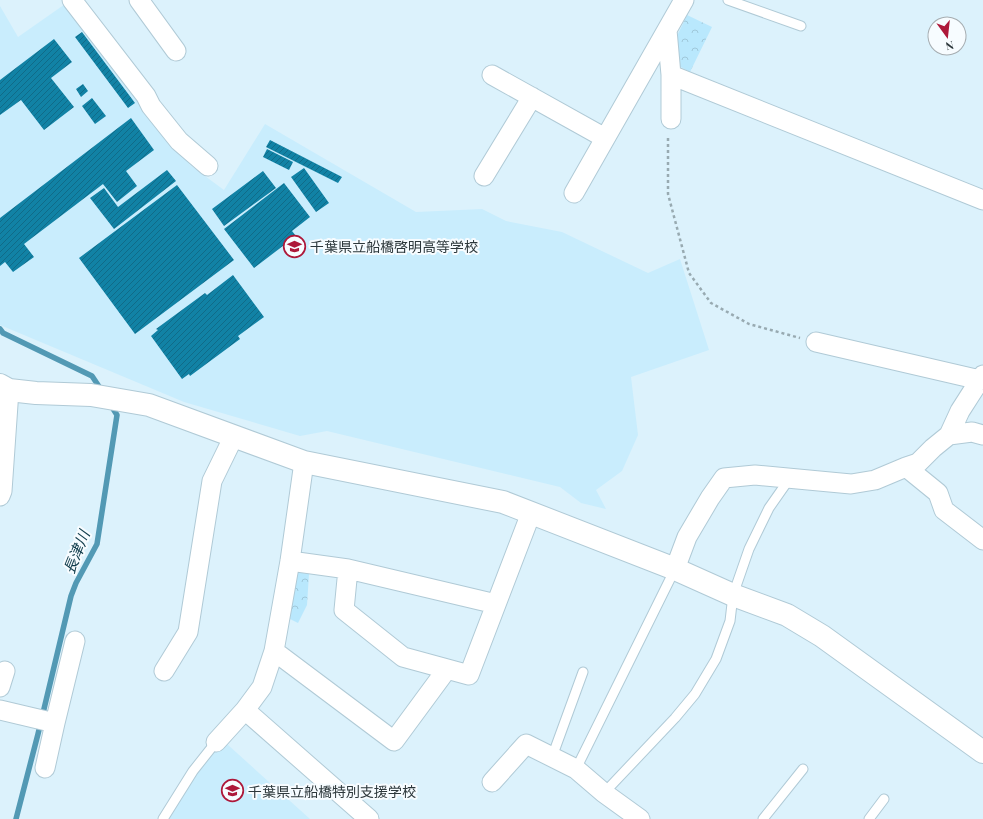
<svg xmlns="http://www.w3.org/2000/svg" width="983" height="819" font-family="'Playfair Display','Noto Sans JP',serif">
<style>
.built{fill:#c9edfd}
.park{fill:url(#park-crowns)}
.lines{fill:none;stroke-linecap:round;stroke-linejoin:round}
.stream{stroke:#5299b4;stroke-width:5.5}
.building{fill:url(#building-hatch)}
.lane-casing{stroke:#b0cad6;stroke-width:11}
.street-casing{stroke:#b0cad6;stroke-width:21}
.secondary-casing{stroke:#b0cad6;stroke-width:24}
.path{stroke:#98aab1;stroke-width:2.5;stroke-dasharray:3 3;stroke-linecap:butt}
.lane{stroke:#fff;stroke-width:9}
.street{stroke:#fff;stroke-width:19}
.secondary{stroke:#fff;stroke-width:22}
.labels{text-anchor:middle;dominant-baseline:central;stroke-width:4;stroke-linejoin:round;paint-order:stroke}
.poi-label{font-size:14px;fill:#2c373b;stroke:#f7fcff;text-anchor:start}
.water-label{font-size:15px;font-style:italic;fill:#103c4b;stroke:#f7fcff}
</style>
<defs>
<pattern id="park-crowns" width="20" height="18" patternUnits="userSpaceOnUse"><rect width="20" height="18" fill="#b9e8fd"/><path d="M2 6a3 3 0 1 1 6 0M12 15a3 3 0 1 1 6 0" fill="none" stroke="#9fc8da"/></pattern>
<pattern id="building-hatch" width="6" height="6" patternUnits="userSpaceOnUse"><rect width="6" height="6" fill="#1182a5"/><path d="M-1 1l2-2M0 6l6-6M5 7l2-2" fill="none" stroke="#106b88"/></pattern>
</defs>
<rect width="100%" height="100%" fill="#dcf2fc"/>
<path class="built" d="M68,2L190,165L224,190L265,124L416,212L482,209L506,221L562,232L648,273L680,259L709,350L631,377L638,435L622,471L596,490L606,509L581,503L560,487L327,431L300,436L184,402L0,325V6L18,37Z
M227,744L310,819H169L196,775L217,747Z"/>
<path class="park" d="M687,15L712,27L690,72L679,66L677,36Z
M296,572L309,574L307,605L298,623L290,619Z"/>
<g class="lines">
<path class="stream" d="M0,329L3,333L92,376L102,391
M16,819L38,734L71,596L76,583L97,544L117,415L110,404"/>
</g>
<path class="building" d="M82,32L135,103L128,108L75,37Z
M54,39L72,62L51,78L74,107L44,130L21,100L0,115V80Z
M83,84L88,91L81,97L76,89Z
M92,98L106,116L95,124L82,106Z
M131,118L154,150L126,171L137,186L117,202L103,184L24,244L34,257L13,272L5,262L0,266V218Z
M270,140L342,177L338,183L266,147Z
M267,149L293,162L289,170L263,157Z
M304,168L329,203L316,212L291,177Z
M167,170L176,181L114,229L90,198L104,188L118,207Z
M263,171L276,188L224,226L212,209Z
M284,183L310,217L292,231L296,236L254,268L224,229Z
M177,185L234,260L135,334L79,258Z
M233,275L264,317L238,336L240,339L190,376L189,374L182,379L151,336L158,330L156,329L205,293L207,295Z"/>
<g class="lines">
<defs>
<path id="lane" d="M728,0L801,26
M552,757L583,672
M576,769L675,569
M604,793L675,718L695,694L716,659L730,621L733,595L749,549L769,508L790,478
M163,819L193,771L216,742
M763,819L803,769
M869,819L884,799"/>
<path id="street" d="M72,0L146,96L151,106L179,141L208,166
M139,0L176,51
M667,30L671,75V119
M492,75L605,138
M671,75L983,200
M484,176L532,97
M574,193L684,0
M816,342L980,380
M949,435L960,411L983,375
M906,467L938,493L944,510L983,540
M0,496L2,491L9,390
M290,561L348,569L496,604
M348,569L344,610L403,657L469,675L531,513
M675,569L687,537L710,498L724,478L755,475L851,484L875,480L906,467L918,463L933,448L949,435L972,432L983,435
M274,651L394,741L447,669
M164,671L188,632L212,481L234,436
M0,687L5,671
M0,710L55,723
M245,710L369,819
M216,742L245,710L262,687L274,651L290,561L304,462
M45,768L55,723L75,641
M492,782L526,744L576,769L604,793L640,819"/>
<path id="secondary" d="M0,385L9,390L36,393L91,395L149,405L304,462L503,502L675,569L733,595L787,615L822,636L983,752"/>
</defs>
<use href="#lane" class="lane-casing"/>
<use href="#street" class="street-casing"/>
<use href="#secondary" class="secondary-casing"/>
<path class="path" d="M668,138V194L689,273L711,303L749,324L800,338"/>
<use href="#lane" class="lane"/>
<use href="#street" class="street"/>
<use href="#secondary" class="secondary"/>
</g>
<defs>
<symbol id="school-ring" viewBox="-11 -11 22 22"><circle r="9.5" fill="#f7fcff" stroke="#ad183a" stroke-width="1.5"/><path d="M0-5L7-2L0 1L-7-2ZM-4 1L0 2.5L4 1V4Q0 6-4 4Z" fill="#ad183a"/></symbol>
</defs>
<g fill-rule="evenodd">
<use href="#school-ring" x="282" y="234" width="25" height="25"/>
<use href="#school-ring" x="220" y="778" width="25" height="25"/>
</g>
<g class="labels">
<g class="poi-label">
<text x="310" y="246">千葉県立船橋啓明高等学校</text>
<text x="248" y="791">千葉県立船橋特別支援学校</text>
</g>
<g class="water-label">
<text transform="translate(76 552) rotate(-68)">長津川</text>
</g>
</g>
<g transform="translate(947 36) rotate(165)"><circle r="19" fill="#f7fcff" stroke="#a6adb1"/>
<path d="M0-3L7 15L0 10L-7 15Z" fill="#ad183a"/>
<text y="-6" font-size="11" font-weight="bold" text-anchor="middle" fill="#2c373b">N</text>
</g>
</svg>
